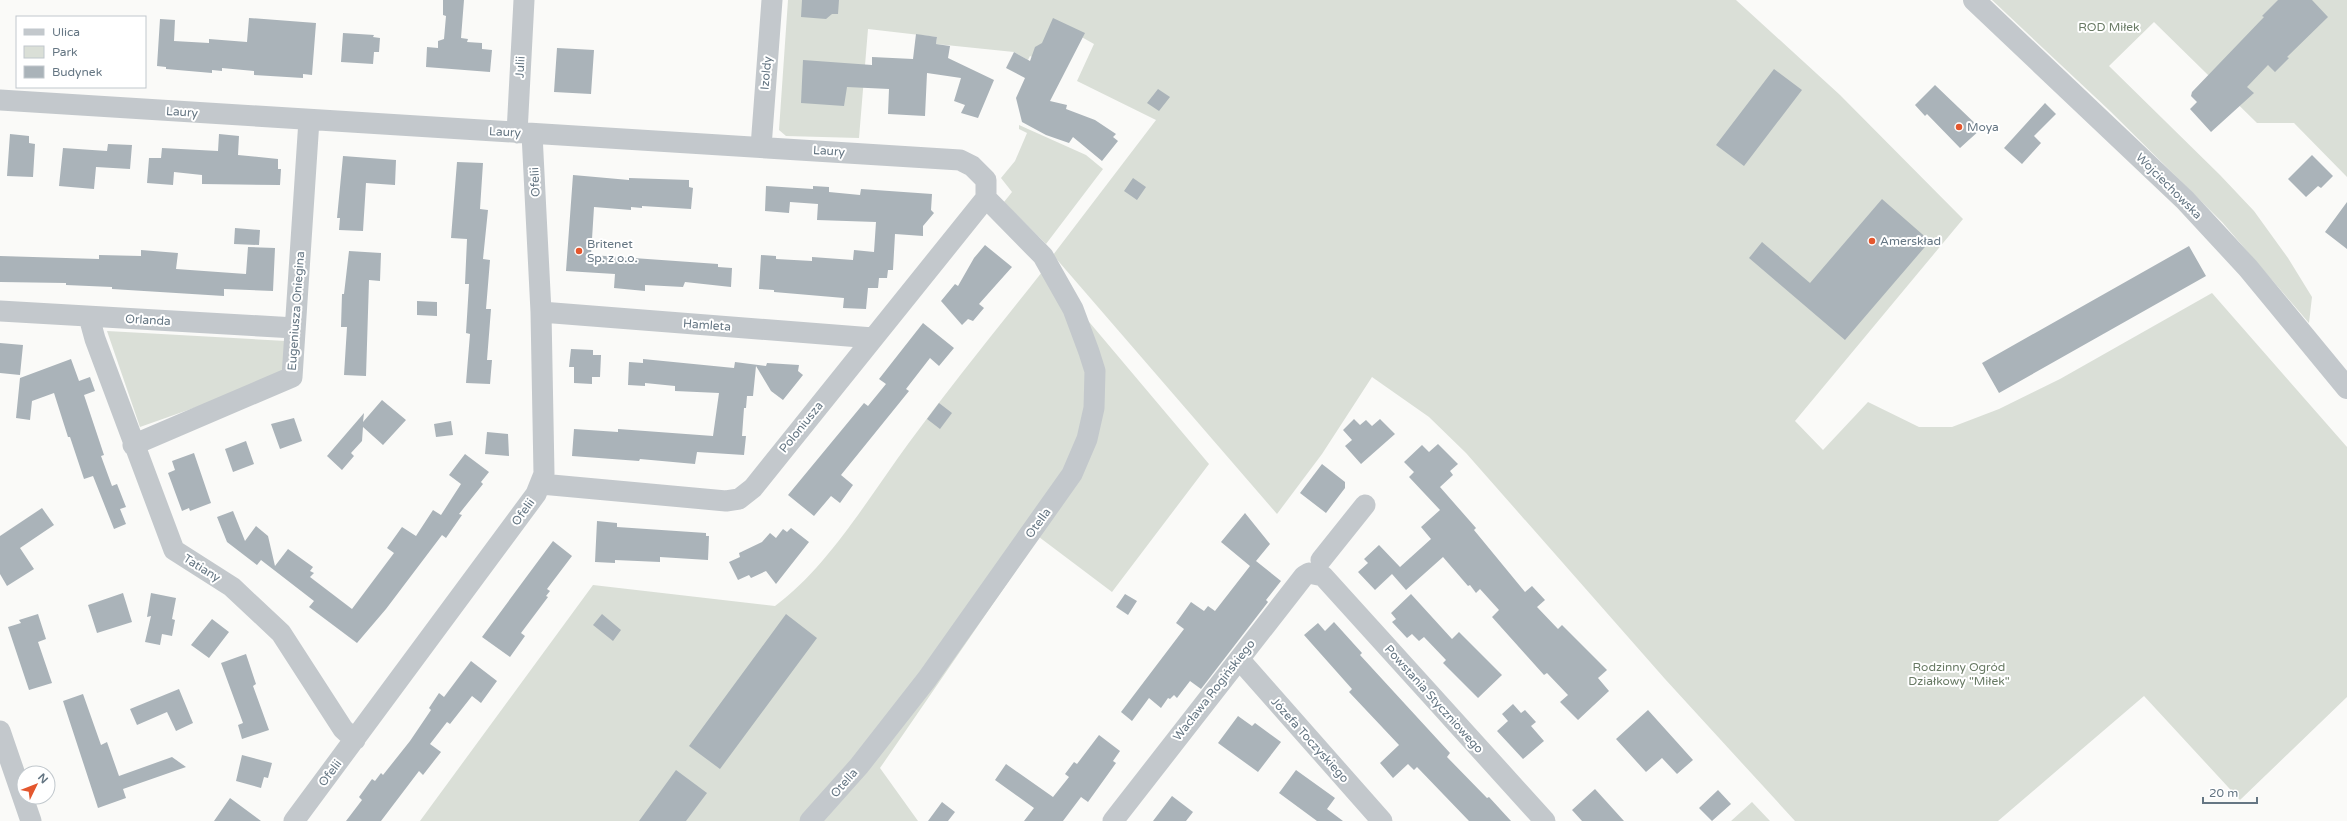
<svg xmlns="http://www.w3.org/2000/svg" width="2347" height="821" font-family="'Varela Round',sans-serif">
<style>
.green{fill:#dadfd7}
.building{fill:#aab3b9}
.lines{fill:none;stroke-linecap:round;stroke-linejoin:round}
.minor{stroke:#c3c8cc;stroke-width:21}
.tertiary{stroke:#c3c8cc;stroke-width:22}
.poi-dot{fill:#e4572e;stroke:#fff;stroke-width:1.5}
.labels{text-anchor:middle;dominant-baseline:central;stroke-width:4;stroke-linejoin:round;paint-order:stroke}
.park-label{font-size:12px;fill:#687a64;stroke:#fff}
.street-label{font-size:12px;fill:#657683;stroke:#fff}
.poi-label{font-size:12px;fill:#657683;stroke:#fff;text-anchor:start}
</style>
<rect width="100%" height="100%" fill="#fafaf8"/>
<path class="green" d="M788,0H1736L1840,95L1963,219L1795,421L1823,450L1868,402L1919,427H1952L1999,409L2060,379L2212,293L2347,447V697L2240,800L2144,696L1998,821H1795L1665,679L1466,453L1429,417L1372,377L1322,454L1277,514L1053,255L1156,120L1077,81L1094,44L1055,22L1037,59L1030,56L1028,60L1014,52L936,44L937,37L868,29L859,138L786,136L779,130Z
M1992,0H2347V177L2294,123H2257L2154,22L2109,66L2220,175L2254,211L2288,258L2312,297L2309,323L2222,222L2110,111Z
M1019,125L1086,155L1103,169L1046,244L1004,202L1012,192L1001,178L1015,161L1027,133L1019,129Z
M1042,272L1090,323L1209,464L1112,592L1039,537L880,768L918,821H420L593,585L775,606C828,567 869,497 908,444C951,385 997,329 1042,272Z
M107,331L286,341L284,376L140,427Z
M1752,802L1770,821H1731Z"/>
<path class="building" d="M443,0H464L461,38L468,39L467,42L482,43V49L492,50L490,72L426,67L427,47L438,48V41L444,39L446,16L443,15Z
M802,0H839L838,14H832L826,19L801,17Z
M2278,0H2312L2328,17L2287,57L2289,58L2275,72L2268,65L2247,87L2254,93L2211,132L2190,109L2197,102L2191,96L2192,92L2264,17L2262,16Z
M249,18L316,23L312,75L303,74V78L254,75V71L222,68V71L212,70V73L166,69V67L157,66L160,19L175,20L174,41L209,43V39L247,42Z
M1053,18L1085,33L1050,101L1067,105L1066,109L1095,120L1116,134L1113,137L1118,141L1102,161L1073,137L1069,143L1046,135L1022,122L1016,98L1025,78L1006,68L1014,52L1030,61L1035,47L1042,43Z
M343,33L374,35L373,37L380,38L379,52H374L373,64L341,62Z
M916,34L937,37L936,44L950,46L948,58L994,80L978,118L961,113L965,105L954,101L961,78L927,73L925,116L888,114L889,89L847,87L844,106L801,103L803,60L872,65V57L913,59Z
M557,48L594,50L591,94L554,92Z
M1774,69L1802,90L1744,166L1716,145Z
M1935,85L1981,129L1960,148L1927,114L1925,116L1915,105Z
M1158,89L1170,97L1159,111L1147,103Z
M2045,103L2056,114L2034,136L2041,143L2022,164L2004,148Z
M10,134L29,136V143L35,144L33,177L7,176Z
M219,134L239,136L238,155L278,159V169H281L280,185L202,184V175L174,172L173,185L147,183L149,158H161L162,148L218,151Z
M108,144L132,145L130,169L96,167L94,189L59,186L63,148L107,151Z
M2312,155L2333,176L2321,188L2318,186L2306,197L2288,179Z
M343,156L396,160L395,185L366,183L363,231L339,230L340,218H337Z
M457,162L483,163L480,209L488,210L483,259L490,260L486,309H491L487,360H492L490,384L466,383L470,334L466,333L469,284H465L467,239L451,238Z
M573,175L629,180V178L689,180V187L693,188L691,209L642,206V208L631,207V210L594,207L591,255L718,264V267L732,268L731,287L685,282L683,287L645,285V291L614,288L615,274L566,271Z
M1133,178L1146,187L1137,200L1124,191Z
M766,186L813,189V186L829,187V192L860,195L861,189L932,194L931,210L934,213L923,226V236L895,234L893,270H888L887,278H879L878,288H868L866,309L843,308L844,298L774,292V290L759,289L761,255L776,256V259L812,261V257L853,260L854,250L874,252L876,222L817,220L818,204L790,202L789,213L765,211Z
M1882,199L1930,241L1845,340L1749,258L1762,242L1810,283Z
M2347,202V249L2325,232Z
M235,228L260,230L259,245L234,244Z
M985,245L1012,267L979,304L984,308L973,321L968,319L962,325L941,301L955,284L958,286L974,258Z
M2189,246L2206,276L1999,393L1982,363Z
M248,247L275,248L273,291L224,289V296L112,289V287L66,285V283L0,282V256L99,259V255L141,256V250L178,253L176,269L246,274Z
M349,251L381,253L380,281L369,280L366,376L344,375L347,327H341L342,294H344Z
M417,301L437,302V316L417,315Z
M923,323L954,348L939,366L930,358L906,389L909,391L841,475L853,485L840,503L831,496L814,516L788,495L864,403L868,406L886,384L879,379Z
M0,343L23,345L20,375L0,373Z
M571,349L593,350V355H601L600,377H592V384L574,383V367H569Z
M71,359L79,381L90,377L95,391L84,395L104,455L101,456L112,486L117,484L126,507L120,509L126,524L114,529L93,476L84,479L70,437H68L54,393L32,401L30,420L16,418L20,378Z
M643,359L734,368L735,362L766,366L767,363L799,365L798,371L803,375L783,400L771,391L756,366L753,396H747L746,408H744L742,436H746L744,455L697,452L695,464L640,459L639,461L572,456L574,429L618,432V429L713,436L719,393L675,391V386L645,383V386L628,385L629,362L643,363Z
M382,400L406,420L383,445L363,427L362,441L351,453L354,456L342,470L327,456L364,413L363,422Z
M939,403L952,413L940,429L927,419Z
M294,418L302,441L280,449L271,424Z
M1354,419L1360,425L1366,420L1372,426L1380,419L1395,434L1361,464L1345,446L1352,440L1343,430Z
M451,421L453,435L436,437L434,424Z
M487,432L508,434L509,456L485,454Z
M246,441L254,464L233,472L225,449Z
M1438,444L1458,464L1450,471L1453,475L1440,487L1476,528L1474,530L1525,592L1532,586L1545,600L1537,607L1558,629L1562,625L1607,670L1598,678L1609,691L1578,720L1560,702L1568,695L1547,673L1544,675L1492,617L1499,610L1480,589L1476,593L1470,585L1468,586L1443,557L1406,590L1392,574L1375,590L1358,572L1368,563L1364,559L1379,545L1400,567L1431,539L1421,527L1440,510L1409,477L1414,472L1404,462L1422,445L1429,452Z
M194,453L211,503L190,511L189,508L182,511L168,473L175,470L172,461Z
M465,454L489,472L481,482L483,484L459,514L462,515L446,538L442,535L386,609L357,643L309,607L314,601L261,560L257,565L227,542L217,517L233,511L245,541L256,526L268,536L275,566L288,549L313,567L310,571L314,573L310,577L352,609L394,553L387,548L402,527L416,536L433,510L441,515L461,484L449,475Z
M1322,464L1345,482V488L1326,513L1300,493Z
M42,508L54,525L20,548L34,569L7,586L0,574V536Z
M1245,513L1270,544L1256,561L1281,581L1266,600L1268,602L1201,689L1190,681L1177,698L1174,695L1170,699L1168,698L1161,708L1149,698L1132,721L1121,712L1184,629L1176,623L1191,602L1204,611L1208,606L1215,611L1250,566L1221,542Z
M597,521L617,523V527L706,533V536H709L708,560L660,557V562L615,560V563L595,562Z
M791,528L809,542L776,584L766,571L751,578L749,575L738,580L729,562L740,557L739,553L762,542L770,533L776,538L783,529L787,532Z
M553,541L572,556L547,589L550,591L546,596L548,597L521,633L525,636L510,657L482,637Z
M123,593L132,622L97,633L88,605Z
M151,593L176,598L172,619L175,620L172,636L162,634L160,645L145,642L151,616L147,617Z
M1125,594L1137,601L1128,615L1116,607Z
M1411,594L1452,639L1459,632L1502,675L1478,698L1443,663L1446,660L1424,637L1419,641L1412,634L1407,638L1392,622L1396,619L1391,613Z
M38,614L46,639L38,642L52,683L29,690L8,627L21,623L19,620Z
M602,614L621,630L613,641L593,625Z
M786,614L817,638L720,769L689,746Z
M212,619L229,632L209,658L191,645Z
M1334,622L1362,653L1360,655L1450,753L1447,757L1487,798L1489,797L1511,821H1469L1417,767L1414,770L1408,764L1393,778L1380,763L1399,745L1349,692L1352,689L1304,635L1318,623L1325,631Z
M246,654L256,684L253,686L269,730L242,739L238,725L243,723L221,663Z
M471,661L497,681L481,703L472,696L450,724L447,722L430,744L441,752L423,775L419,771L381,821H346L362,800L359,797L372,779L375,781L381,773L383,775L410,741L431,710L429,708L439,693L444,697Z
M179,689L193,723L176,731L167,712L137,725L130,709Z
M83,694L101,745L107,742L119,776L172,757L186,767L123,789L126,798L98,808L63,701Z
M1513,704L1521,713L1525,710L1536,722L1531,726L1544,741L1523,759L1497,731L1508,721L1502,714Z
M1648,710L1693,760L1677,774L1662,758L1646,772L1616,739Z
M1238,716L1252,726L1255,723L1281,742L1258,772L1218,743Z
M1099,735L1120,751L1113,761L1116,763L1088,802L1081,797L1063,821H1024L1034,808L995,780L1006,764L1053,797L1069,777L1065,774L1074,762L1077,764Z
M242,755L272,763L268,778L264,777L261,788L236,781Z
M676,770L707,793L686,821H639Z
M1296,770L1335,798L1327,809L1343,821H1317L1279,793Z
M1595,789L1624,821H1582L1572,810Z
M1718,790L1731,804L1712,821L1699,808Z
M1172,796L1193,812L1186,821H1153Z
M230,798L261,821H214Z
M942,802L955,812L948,821H928Z"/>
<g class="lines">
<path class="minor" d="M0,100L960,160L972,166L986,180V198
M517,133L524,0
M761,147L772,0
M0,311L295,328
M541,312L873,338
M89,317L95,339L174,550L232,587L281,633L343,729L355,740
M133,445L292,377L309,120
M541,484L726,501L739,499L753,488L986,198
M1321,560L1365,505
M1239,659L1382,821
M0,731L31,821
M294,821L536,494L544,474L541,312L532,134
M810,821L859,766L927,679L1072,474L1087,439L1094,408L1095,371L1089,352L1073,309L1043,256L986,198
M1113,821L1304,576L1309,573L1323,576L1545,821"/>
<path class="tertiary" d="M1974,0L2185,200L2248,268L2347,388"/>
</g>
<g class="poi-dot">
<circle cx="1959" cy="127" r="4"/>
<circle cx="1872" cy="241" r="4"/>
<circle cx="579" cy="251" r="4"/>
</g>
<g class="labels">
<g class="park-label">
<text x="2109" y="27">ROD Miłek</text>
<text x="1959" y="667">Rodzinny Ogród<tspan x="1959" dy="14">Działkowy "Miłek"</tspan></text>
</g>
<g class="street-label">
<text transform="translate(520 67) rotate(-87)">Julii</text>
<text transform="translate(766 73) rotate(-85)">Izoldy</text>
<text transform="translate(182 112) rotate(4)">Laury</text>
<text transform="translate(505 132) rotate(3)">Laury</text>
<text transform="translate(829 151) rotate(4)">Laury</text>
<text transform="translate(535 182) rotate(-93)">Ofelii</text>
<text transform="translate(2169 186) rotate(45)">Wojciechowska</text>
<text transform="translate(296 311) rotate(-86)">Eugeniusza Oniegina</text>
<text transform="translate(148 320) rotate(3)">Orlanda</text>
<text transform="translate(707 325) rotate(4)">Hamleta</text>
<text transform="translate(801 427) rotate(-51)">Poloniusza</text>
<text transform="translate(523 512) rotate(-54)">Ofelii</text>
<text transform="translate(1038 523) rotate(-54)">Otella</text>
<text transform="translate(202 568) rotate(32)">Tatiany</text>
<text transform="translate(1214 690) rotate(-52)">Wacława Rogińskiego</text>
<text transform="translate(1434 699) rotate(48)">Powstania Styczniowego</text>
<text transform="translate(1310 740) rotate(48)">Józefa Toczyskiego</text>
<text transform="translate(330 773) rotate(-53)">Ofelii</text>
<text transform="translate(844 783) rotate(-49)">Otella</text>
</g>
<g class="poi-label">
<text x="1967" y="127">Moya</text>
<text x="1880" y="241">Amerskład</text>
<text x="587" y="244">Britenet<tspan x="587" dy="14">Sp. z o.o.</tspan></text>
</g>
</g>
<rect x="16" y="16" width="130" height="72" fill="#ffffff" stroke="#c1c8cd"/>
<rect x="24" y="29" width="20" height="6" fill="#c3c8cc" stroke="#c1c8cd"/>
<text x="52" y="36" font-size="12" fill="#657683">Ulica</text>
<rect x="24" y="46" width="20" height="12" fill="#dadfd7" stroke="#c1c8cd"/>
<text x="52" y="56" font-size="12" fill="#657683">Park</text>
<rect x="24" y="66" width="20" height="12" fill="#aab3b9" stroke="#c1c8cd"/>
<text x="52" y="76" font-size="12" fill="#657683">Budynek</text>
<g transform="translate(36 785) rotate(47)"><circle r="19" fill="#ffffff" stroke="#c1c8cd"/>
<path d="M0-3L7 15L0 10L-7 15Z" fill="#e4572e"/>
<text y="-6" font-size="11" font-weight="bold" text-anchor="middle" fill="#657683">N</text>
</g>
<path d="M2203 797v6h54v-6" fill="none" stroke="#657683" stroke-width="2"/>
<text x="2209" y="797" font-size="12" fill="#657683" stroke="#ffffff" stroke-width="3" paint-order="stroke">20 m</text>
</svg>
